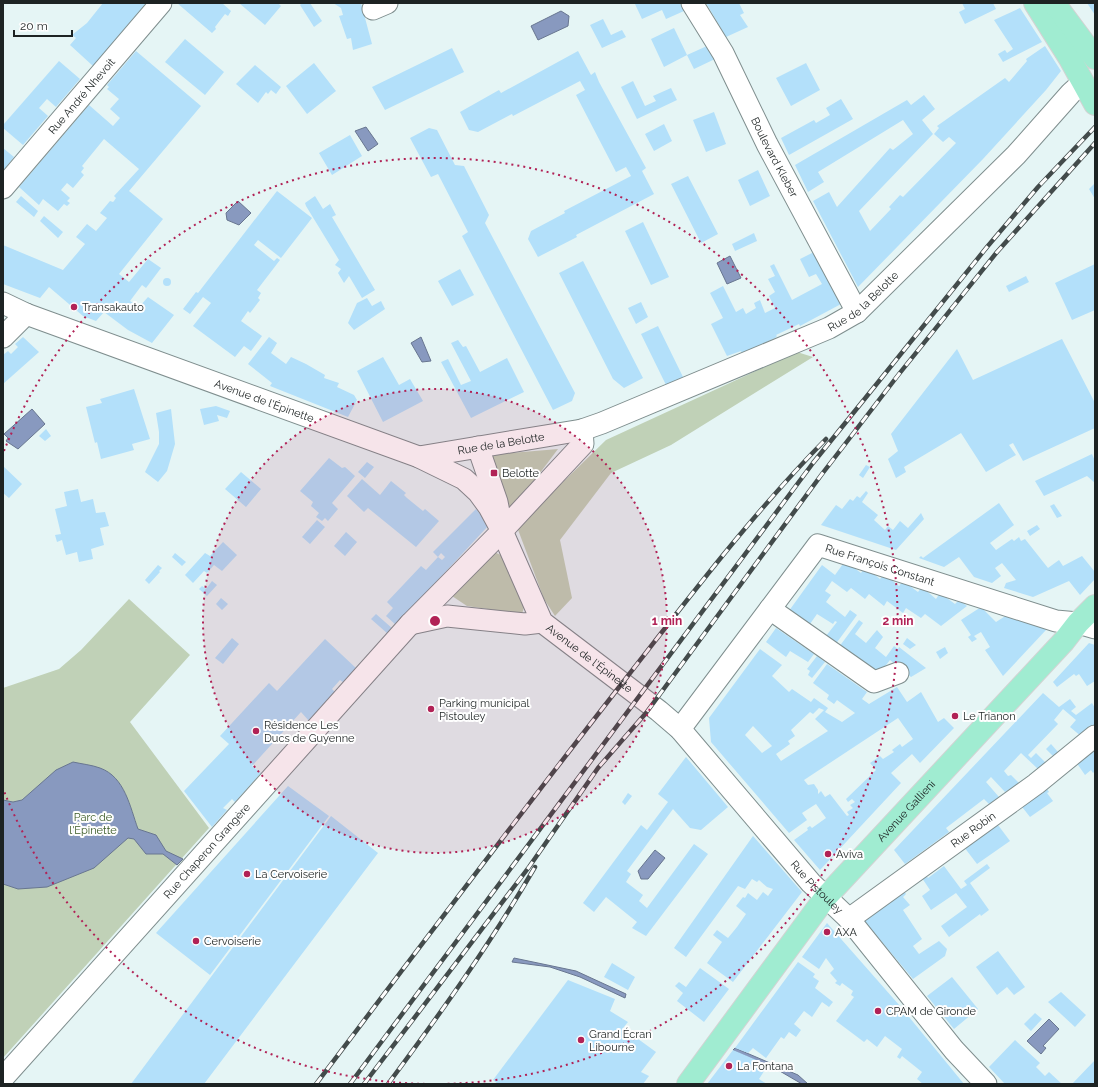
<svg xmlns="http://www.w3.org/2000/svg" width="1098" height="1087" font-family="Raleway,sans-serif">
<style>
.green{fill:#c0d1b7}
.water{fill:#8899bf;stroke:#687690}
.building{fill:#b3e0fa;fill-rule:evenodd}
.lines{fill:none;stroke-linecap:round;stroke-linejoin:round}
.minor-casing{stroke:#7f8e8e;stroke-width:23}
.major-casing{stroke:#d2d3d3;stroke-width:24}
.minor{stroke:#fff;stroke-width:21}
.major{stroke:#a0ecd1;stroke-width:22}
.rail-casing{stroke:#434b4b;stroke-width:4.5}
.rail{stroke:#fefefe;stroke-width:3;stroke-dasharray:9;stroke-linecap:butt}
.ring{fill:none;stroke:#b12256;stroke-width:2;stroke-dasharray:2 4}
.poi-dot{fill:#b12256;stroke:#fefefe;stroke-width:1.5}
.labels{text-anchor:middle;dominant-baseline:central;stroke-width:4;stroke-linejoin:round;paint-order:stroke}
.street-label{font-size:11px;fill:#1d2323;stroke:#fefefe}
.poi-label{font-size:11px;fill:#1d2323;stroke:#fefefe;text-anchor:start}
.park-label{font-size:11px;fill:#3a5a24;stroke:#fefefe}
.centre{fill:#b12256;stroke:#fefefe;stroke-width:2}
.ring-label{font-size:12px;text-anchor:middle;font-weight:bold;fill:#b12256;stroke:#fefefe;stroke-width:4;stroke-linejoin:round;paint-order:stroke}
</style>
<rect width="100%" height="100%" fill="#e5f5f5"/>
<path class="green" d="M797,352L813,357L671,445L611,473L560,540L572,598L555,616L544,599L517,527L606,440Z
M558,449L509,514L486,455Z
M492,551L505,557L525,604L522,614L467,606L452,596Z
M129,599L190,655L130,722L209,828L3,1058V688L59,669L81,650Z"/>
<path class="water" d="M561,11L569,16L568,26L538,40L531,26Z
M366,127L378,144L368,151L355,131Z
M238,201L251,213L239,225L227,220L226,213Z
M730,256L741,278L727,284L717,263Z
M421,337L431,361L422,362L411,343Z
M32,409L45,424L18,449L6,441L8,438L4,434Z
M73,762C82,764 92,765 100,768C125,777 130,807 138,829L156,835L166,851L183,859L177,865L163,854H146L134,839L128,838L94,868L47,887L18,889L3,884V800L13,802L22,800L56,770Z
M655,850L665,858L648,879H641L638,871Z
M514,958L576,971L626,994L625,998L580,977L550,967L512,962Z
M1049,1019L1059,1029L1043,1046L1046,1048L1041,1054L1027,1041Z
M735,1048L798,1075L808,1084H802L778,1070L736,1052L733,1050Z"/>
<path class="building" d="M103,3H146L93,66L70,45L76,38L72,35L87,23Z
M177,3H222L231,11L228,16L225,14L215,27L216,29L212,33Z
M239,3H278L281,6L265,25Z
M302,3H310L322,21L314,27L300,5Z
M333,3H361L372,44L353,50L351,38L347,39L339,16L343,15L341,8Z
M680,3L684,11L666,19L662,10L642,19L635,4Z
M706,3H739L744,13L740,15L748,27L726,37Z
M962,3H993L996,9L965,24L959,12L965,9Z
M1087,3H1095V15Z
M1020,8L1042,42L1003,62L998,54L1005,50L1007,53L1013,49L994,20Z
M603,19L611,35L622,30L626,37L602,48L590,25Z
M674,28L687,55L707,46L715,59L694,69L687,55L664,67L651,39Z
M185,39L224,72L205,95L165,62Z
M1045,46L1061,71L1046,90L983,159L858,287L813,201L829,192L837,207L890,148L893,150L913,134L903,120L818,172L824,182L808,192L795,165L907,100L911,105L924,95L935,109L922,120L933,134L859,211L870,231L891,209L889,207L900,195L903,197L956,143L949,137L943,142L934,134L939,128L937,126L1005,78L1009,82L1027,61L1026,59Z
M452,48L464,72L385,110L372,87Z
M136,51L201,106L129,191L163,219L119,274L129,282L148,259L161,268L146,288L142,285L130,301L139,307L148,297L174,315L152,343L128,330L104,312L96,321L83,316L49,287L40,298L3,284V245L63,270L85,244L76,237L87,224L96,231L107,218L100,213L110,201L113,202L114,201L116,198L114,196L139,169L104,139L82,166L84,168L81,172L84,175L73,188L67,183L61,190L70,198L67,201L70,203L67,206L64,204L58,211L43,199L39,205L19,187L89,105L113,126L120,118L110,109L119,99L107,89L109,87L107,85Z
M578,51L591,75L595,72L599,82L646,168L642,171L654,194L576,235L577,237L538,257L528,239L531,231L565,213L564,211L631,176L626,167L616,172L576,95L585,90L580,81L513,116L512,114L478,132L469,130L460,112L499,90L501,93Z
M59,61L80,79L56,107L47,99L39,108L48,116L23,145L3,128V125Z
M314,63L336,91L307,114L286,86Z
M806,63L820,90L791,106L776,78Z
M255,65L281,87L276,94L271,90L268,94L266,92L258,103L236,84Z
M633,81L645,106L656,101L653,96L671,88L677,100L637,119L621,87Z
M841,99L853,119L789,155L781,138L814,120L816,123L830,115L826,108Z
M714,112L726,144L706,152L693,120Z
M664,124L672,141L654,151L645,134Z
M429,128L437,130L455,165L464,166L489,215L485,223L575,393L572,401L553,410L462,236L468,232L438,174L431,177L410,138Z
M350,135L362,156L332,175L319,153Z
M3,148L14,157L3,171Z
M758,170L770,196L750,206L738,180Z
M688,176L718,234L701,243L671,184Z
M1095,183V199L1089,189Z
M277,191L312,218L281,258L258,240L254,245L274,261L277,258L280,260L257,290L261,293L258,298L260,300L250,313L248,311L241,321L262,336L251,351L244,346L235,357L193,326L211,303L203,297L190,314L183,309L196,292L198,293Z
M21,196L38,211L34,217L16,202Z
M315,196L323,209L330,204L336,215L332,217L375,290L362,298L349,276L344,283L338,273L341,269L335,265L339,260L306,206L305,203Z
M44,216L63,232L58,238L40,221Z
M643,222L669,277L651,285L625,231Z
M754,233L757,241L735,251L732,244Z
M814,252L841,304L800,326L799,324L776,335L777,336L775,338L742,353L741,351L727,356L711,324L723,318L710,293L723,286L736,312L743,308L746,314L756,308L754,303L760,300L765,313L775,308L769,296L775,292L768,279L775,276L770,266L774,264L792,300L822,284L816,274L809,277L800,259Z
M583,261L643,378L624,388L613,379L559,273Z
M1095,264V310L1072,320L1055,283Z
M460,269L474,295L452,306L438,281Z
M1026,276L1029,282L1009,292L1006,286Z
M163 282a4 4 0 1 1 8 0a4 4 0 1 1-8 0Z
M367,298L372,306L381,301L385,309L354,330L348,323L357,303Z
M641,302L648,317L636,324L628,308Z
M658,326L684,379L667,387L641,334Z
M23,337L39,352L3,384V355L8,351L11,354L18,347L15,344Z
M269,337L277,343L271,353L286,364L291,357L306,364L325,375L324,378L339,383L337,387L354,395L357,400L348,417L270,386L272,383L248,364Z
M1062,339L1095,403V428L1023,461L1013,443L1009,445L1016,455L986,472L961,433L904,467L906,472L896,478L888,459L898,451L891,434L957,349L973,380Z
M458,340L463,347L466,346L480,372L507,358L524,392L471,418L441,362L448,359L461,385L471,381L451,343Z
M383,357L399,385L410,379L423,401L383,422L357,371Z
M134,389L150,439L132,444L134,450L101,459L97,442L95,443L86,407L102,403L100,399Z
M216,406L230,411L227,418L217,415L219,421L204,425L200,409Z
M171,409L175,444L167,471L158,482L145,472L159,444V432L156,413Z
M46,429L51,436L45,441L39,436Z
M1092,454L1095,461V483L1087,476L1044,496L1035,481Z
M329,458L342,468L345,467L355,476L332,503L338,509L328,521L325,518L322,521L316,517L319,513L311,506L313,502L300,491Z
M367,462L374,467L365,478L358,472Z
M866,465L870,467L863,478L859,475Z
M3,466L22,484L9,498L3,493Z
M241,472L261,489L246,507L225,489Z
M362,479L380,495L391,481L406,493L404,495L407,498L423,511L425,509L439,521L416,547L368,508L364,512L347,496Z
M78,489L81,502L93,499L96,513L105,512L109,526L100,528L104,545L91,549L93,559L79,562L77,552L66,555L62,540L57,542L55,535L61,534L55,509L67,506L64,492Z
M866,491L868,493L862,502L878,515L874,520L885,530L888,526L893,530L900,521L908,528L921,513L924,519L896,550L821,525L836,505L842,509L850,499L853,501L857,496L860,498Z
M999,503L1014,525L990,543L996,550L1012,539L1014,541L1019,537L1021,541L1025,539L1048,568L1059,560L1063,566L1082,556L1095,572V579L1080,595L1069,581L1033,597L1004,588L1006,583L1016,580L1002,563L995,568L1001,576L992,583L974,577L959,557L944,567L919,558L921,556L923,558Z
M1054,504L1062,516L1057,518L1050,506Z
M476,509L489,525L396,625L386,616L393,608L387,602L421,566L426,570L438,557L442,560L445,557L441,553L438,557L433,552Z
M317,520L325,527L310,544L302,537Z
M1037,525L1040,529L1030,536L1027,531Z
M346,532L357,542L345,556L334,546Z
M223,542L237,555L222,571L214,565L207,573L204,571L193,583L185,575L205,553L210,556Z
M175,553L186,562L182,566L172,557Z
M845,561L861,573L865,567L880,579L884,574L899,586L903,581L918,592L922,587L936,599L940,593L955,604L959,600L967,606L941,626L925,614L921,618L906,608L903,613L887,601L884,606L869,594L865,599L851,588L847,592L832,581L825,591L831,595L826,602L845,617L850,610L857,615L835,645L822,641L837,622L835,621L833,624L817,614L810,624L822,633L818,639L786,615L822,565L835,575Z
M158,565L162,568L159,571L160,572L149,584L145,580Z
M212,581L217,585L207,596L199,589L202,586L206,589Z
M221,598L228,604L222,610L216,604Z
M981,607L996,622L1007,615L1044,627L1046,630L1003,676L985,650L990,647L981,632L974,636L977,639L972,642L968,637L971,635L961,620Z
M376,614L393,629L388,634L371,619Z
M859,620L863,623L855,634L866,643L877,630L883,637L875,648L886,657L894,646L898,649L899,647L926,668L911,677L890,660L875,679L836,651Z
M776,628L814,654L808,662L790,651L786,657L766,642Z
M232,638L239,644L223,664L215,658Z
M907,638L916,645L910,649L903,644Z
M325,639L357,669L344,683L340,680L332,689L335,692L309,721L301,712L252,766L261,773L235,802L232,799L223,808L227,810L212,827L184,791L229,744L220,736L269,683L277,691Z
M1089,643L1095,645V681L1087,686L1079,674L1076,676L1074,674L1057,687L1053,682Z
M945,647L948,653L940,659L936,652Z
M760,649L782,665L772,676L789,692L792,689L811,702L814,698L828,708L825,712L842,722L855,713L837,700L834,704L827,699L829,695L813,683L827,664L867,692L862,699L869,704L897,687L907,702L921,692L938,722L944,718L954,728L920,763L912,754L891,773L901,783L820,870L794,840L808,830L807,828L810,826L812,828L826,818L816,804L802,813L807,820L789,833L711,742L709,718ZM819,708L824,710L815,719L828,731L781,761L776,754L790,744L788,741L795,736L791,730L810,712L813,714ZM898,718L913,739L902,747L900,744L892,750L894,752L883,759L880,756L870,763L876,770L846,799L848,802L852,799L855,802L850,805L853,808L847,812L849,815L847,816L830,794L825,797L821,791L818,794V790L814,784L808,785L804,780ZM753,726L772,746L762,753L745,735Z
M817,656L825,662L812,678L808,675L810,671L807,669Z
M1043,693L1059,707L1070,699L1076,707L1071,711L1076,715L1092,703L1095,708V727L1082,737L1070,727L1076,720L1063,709L1054,720L1058,724L1028,755L1031,758L1036,753L1046,763L1038,769L1021,753L1004,771L1008,776L1011,775L1019,783L1005,792L991,777L986,782L999,797L989,804L984,799L946,828L949,832L905,864L894,850Z
M1051,744L1058,752L1053,756L1046,749Z
M1095,748V771L1093,773L1091,770L1085,775L1076,762Z
M686,757L728,807L701,830L690,828L673,809L627,871L631,874L626,882L643,895L639,901L647,908L694,844L708,854L646,936L632,928L637,922L606,897L594,912L583,903L641,825L647,830L668,802L658,794Z
M1047,783L1050,787L1047,789L1049,792L1047,793L1053,801L1030,817L1019,803Z
M288,786L329,816L210,975L156,933Z
M628,793L632,796L625,805L622,802Z
M331,816L378,853L204,1084H131Z
M995,821L1010,841L977,864L964,847Z
M753,836L802,892L733,982L707,963L722,942L713,935L717,930L728,938L737,927L746,914L736,906L743,897L745,898L748,893L757,900L763,892L768,896L773,889L767,887L759,880L757,882L752,879L745,889L738,886L686,957L674,948Z
M987,864L990,868L970,883L989,910L981,916L980,914L949,937L941,926L967,907L956,893L931,910L922,896L930,890L920,875L924,872L928,878L944,866L961,889L967,885L964,881Z
M902,888L906,894L903,897L910,905L903,910L922,939L913,946L919,954L939,941L947,949L945,956L913,979L861,917Z
M827,923L900,1006L964,1084H923L917,1079L922,1072L902,1056L900,1059L897,1057L902,1049L885,1036L877,1047L867,1039L864,1042L836,1021L854,997L851,995L853,991L842,983L840,986L835,983L837,981L830,973L834,969L826,958L819,969L802,957Z
M998,951L1025,987L1014,995L1007,987L997,995L976,967Z
M798,962L815,974L813,977L819,981L815,988L833,1002L829,1007L822,1002L812,1017L804,1011L794,1024L801,1030L796,1037L789,1032L784,1039L781,1037L766,1058L753,1048L748,1053L735,1048Z
M612,963L635,977L628,990L604,977Z
M700,968L729,989L704,1022L677,1001L683,993L675,986L679,982L686,987Z
M952,977L978,1009L954,1029L927,996Z
M568,980L615,999L610,1011L628,1022L623,1028L656,1052L641,1072L649,1076L643,1084H498L493,1080Z
M1061,992L1086,1015L1075,1027L1048,1002Z
M1035,1013L1042,1019L1031,1031L1024,1024Z
M1015,1040L1040,1063L1036,1067L1045,1076L1049,1072L1062,1084H1005L989,1067Z
M733,1050L768,1065L759,1079L767,1084H707Z
M1095,1060V1084H1072Z"/>
<g class="lines">
<defs>
<g id="minor">
<path id="s1" d="M692,3L723,53L767,144L857,312"/>
<path d="M373,9L387,3"/>
<path id="s2" d="M3,188L161,3"/>
<path id="s3" d="M3,303L26,314L419,457L464,479L478,492L489,507L502,531L542,622L659,711L680,729L811,883L849,919L954,1050L986,1084"/>
<path d="M3,337L26,314"/>
<path d="M478,447L497,502L499,512"/>
<path id="s4" d="M419,457L582,430L602,423L829,328L857,312L1016,155L1071,93L1082,83"/>
<path d="M770,609L874,682L898,673"/>
<path d="M410,624L447,616L525,624L542,622"/>
<path id="s5" d="M680,729L818,545L1056,621L1078,623L1095,628"/>
<path id="s6" d="M849,919L1036,784L1095,736"/>
<path id="s7" d="M3,1078L410,624L502,531L583,444L582,430"/>
</g>
<g id="major">
<path d="M1035,3L1069,57L1095,104"/>
<path d="M1054,3L1095,58"/>
<path id="s8" d="M688,1084L825,898L1064,641L1078,623L1095,606"/>
</g>
</defs>
<use href="#minor" class="minor-casing"/>
<use href="#major" class="major-casing"/>
<use href="#minor" class="minor"/>
<use href="#major" class="major"/>
<defs>
<path id="rail" d="M316,1084C419,948 522,811 627,677C691,595 753,513 826,439
M350,1084L813,463L987,247L1038,187L1095,127
M364,1084L529,867L598,768L646,713L822,474L899,374L997,252L1095,143
M388,1084C440,1014 491,943 535,867"/>
</defs>
<use href="#rail" class="rail-casing"/>
<use href="#rail" class="rail"/>
</g>
<circle cx="435" cy="621" r="232" fill="#b12256" fill-opacity=".12"/>
<g class="ring">
<circle cx="435" cy="621" r="232"/>
<path d="M431 1084A463 463 0 0 1 4 791M4 451A463 463 0 1 1 439 1084"/>
</g>
<g class="poi-dot">
<circle cx="74" cy="307" r="4"/>
<rect x="490" y="469" width="8" height="8" rx="2"/>
<circle cx="431" cy="709" r="4"/>
<circle cx="955" cy="716" r="4"/>
<circle cx="256" cy="731" r="4"/>
<circle cx="828" cy="854" r="4"/>
<circle cx="247" cy="874" r="4"/>
<circle cx="827" cy="932" r="4"/>
<circle cx="196" cy="941" r="4"/>
<circle cx="878" cy="1011" r="4"/>
<circle cx="581" cy="1040" r="4"/>
<circle cx="729" cy="1066" r="4"/>
</g>
<g class="labels">
<g class="street-label">
<text stroke="none"><textPath href="#s2" startOffset="121">Rue André Nhevoit</textPath></text>
<text stroke="none"><textPath href="#s1" startOffset="175">Boulevard Kleber</textPath></text>
<text stroke="none"><textPath href="#s4" startOffset="476">Rue de la Belotte</textPath></text>
<text stroke="none"><textPath href="#s3" startOffset="279">Avenue de l'Épinette</textPath></text>
<text stroke="none"><textPath href="#s4" startOffset="83">Rue de la Belotte</textPath></text>
<text stroke="none"><textPath href="#s5" startOffset="295">Rue François Constant</textPath></text>
<text stroke="none"><textPath href="#s3" startOffset="718">Avenue de l'Épinette</textPath></text>
<text stroke="none"><textPath href="#s8" startOffset="350">Avenue Gallieni</textPath></text>
<text stroke="none"><textPath href="#s6" startOffset="153">Rue Robin</textPath></text>
<text stroke="none"><textPath href="#s7" startOffset="305">Rue Chaperon Grangère</textPath></text>
<text stroke="none"><textPath href="#s3" startOffset="1042">Rue Pistouley</textPath></text>
</g>
<g class="poi-label">
<text x="82" y="307">Transakauto</text>
<text x="502" y="473">Belotte</text>
<text x="439" y="703">Parking municipal<tspan x="439" dy="13">Pistouley</tspan></text>
<text x="963" y="716">Le Trianon</text>
<text x="264" y="725">Résidence Les<tspan x="264" dy="13">Ducs de Guyenne</tspan></text>
<text x="836" y="854">Aviva</text>
<text x="255" y="874">La Cervoiserie</text>
<text x="835" y="932">AXA</text>
<text x="204" y="941">Cervoiserie</text>
<text x="886" y="1011">CPAM de Gironde</text>
<text x="589" y="1034">Grand Écran<tspan x="589" dy="13">Libourne</tspan></text>
<text x="737" y="1066">La Fontana</text>
</g>
<g class="park-label">
<text x="93" y="817">Parc de<tspan x="93" dy="13">l'Épinette</tspan></text>
</g>
</g>
<circle cx="435" cy="621" r="6" class="centre"/>
<g class="ring-label">
<text x="667" y="625">1 min</text>
<text x="898" y="625">2 min</text>
</g>
<rect width="1098" height="1087" fill="none" stroke="#1d2323" stroke-width="8"/>
<path d="M14 30v6h58v-6" fill="none" stroke="#1d2323" stroke-width="2"/>
<text x="20" y="30" font-size="12" fill="#1d2323" stroke="#fefefe" stroke-width="3" paint-order="stroke">20 m</text>
</svg>
